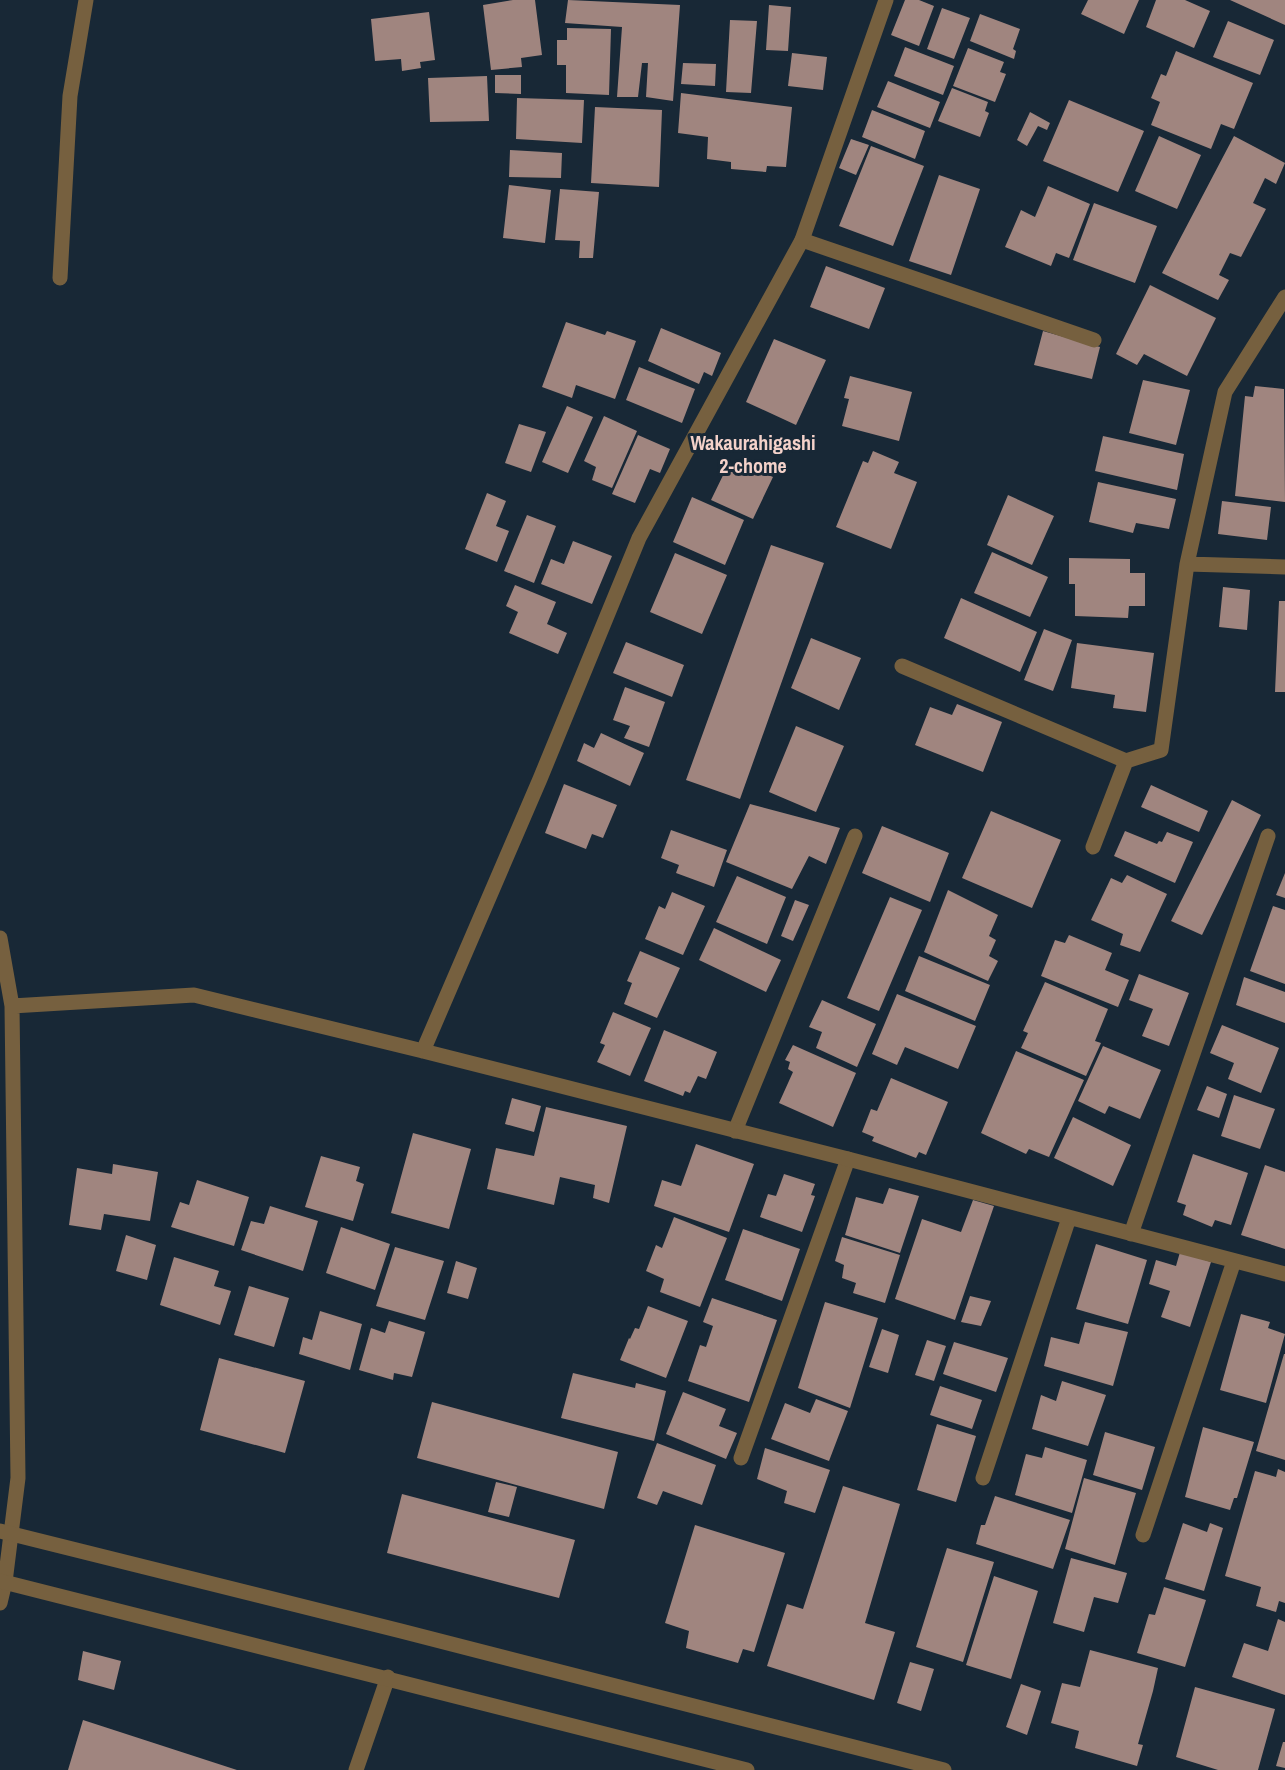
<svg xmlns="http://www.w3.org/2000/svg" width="1285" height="1770" font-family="'Archivo Narrow',sans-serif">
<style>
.building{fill:#a0857f}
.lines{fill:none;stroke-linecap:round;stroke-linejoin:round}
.service{stroke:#76603f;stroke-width:15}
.minor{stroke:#76603f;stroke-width:15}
.tertiary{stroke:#76603f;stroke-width:15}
.labels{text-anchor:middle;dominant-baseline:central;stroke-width:6;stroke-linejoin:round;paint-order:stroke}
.neighbourhood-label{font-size:20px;font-weight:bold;fill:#f4d2ca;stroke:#182836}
</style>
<rect width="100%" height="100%" fill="#182836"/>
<path class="building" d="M513,0H535L542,55L521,58L522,67L491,70L483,5Z
M568,0L680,5L673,101L646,97L648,63H642L638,97H617L622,27L565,23Z
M905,0H919L934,6L919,46L891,35Z
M1088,0H1139L1124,34L1081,14Z
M1156,0H1185L1210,11L1194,48L1146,27Z
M1230,0H1285V25Z
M769,5L791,7L788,51L766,50Z
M942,8L970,18L954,59L927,49Z
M429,12L435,60L420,62L421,68L402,71L401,59L375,61L371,19Z
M980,14L1020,29L1013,49L1016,51L1014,59L970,41Z
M730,20L757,21L751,93L726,92Z
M1228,21L1274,40L1260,75L1213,57Z
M567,28L611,29L609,95L566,93V65H557V40H567Z
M905,47L954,66L943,95L894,76Z
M968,48L1004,62L1000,72L1006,74L995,102L953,86Z
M1176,51L1253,83L1234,129L1221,124L1211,149L1151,125L1160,102L1151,98L1161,74L1166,76Z
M792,53L827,57L823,90L788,86Z
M683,63L716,64L715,86L681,84Z
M495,75H521V94L495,93Z
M487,76L489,121L430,122L428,78Z
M888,81L940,102L930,128L877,107Z
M952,88L988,102L985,111L989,113L980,137L938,121Z
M681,93L792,107L786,167L767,166L766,172L731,169V162L707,159L708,137L678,133Z
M517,98L584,100L582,143L516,139Z
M1069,100L1144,131L1118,192L1043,161Z
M595,107L662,110L659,187L591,183Z
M872,110L925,131L915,159L862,137Z
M1030,112L1050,123L1047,130L1038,126L1027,146L1017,140Z
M1159,136L1201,155L1177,209L1135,191Z
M1234,136L1285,163L1276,184L1265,178L1253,203L1266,209L1241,257L1230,253L1219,275L1229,280L1218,300L1162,273Z
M851,139L869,145L856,175L839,168Z
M871,146L924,166L893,246L839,226Z
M510,150L562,153L561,178L509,177Z
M939,175L980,189L951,275L909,261Z
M509,185L551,190L545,243L503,238Z
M1048,186L1090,204L1069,258L1056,253L1051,266L1005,247L1021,210L1035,217Z
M560,189L599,192L593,258H579L580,241L555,240Z
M1094,203L1157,226L1135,283L1073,260Z
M826,266L885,288L869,329L810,307Z
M1150,285L1216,318L1187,376L1144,354L1137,365L1116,354Z
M566,322L605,335L607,331L636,341L615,399L576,385L572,398L542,387Z
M661,328L721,353L712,376L704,372L699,384L648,361Z
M1043,331L1100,347L1092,379L1034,365Z
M774,339L826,360L796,425L746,402Z
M639,367L695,389L682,423L626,400Z
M850,376L912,392L899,441L842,426L849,399L844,398Z
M1143,380L1190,390L1176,445L1129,433Z
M1255,386L1284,389L1285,502L1235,496L1245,396L1253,397Z
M567,406L593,417L568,473L542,462Z
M604,416L637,431L612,488L592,480L596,467L584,461Z
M519,424L546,432L531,472L505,463Z
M638,435L670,449L660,473L650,469L635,503L612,494Z
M1103,436L1184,454L1177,490L1095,471Z
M873,451L899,462L894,473L917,482L891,549L836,527L863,461L868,463Z
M729,463L745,471L747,465L773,477L753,519L711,500Z
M1098,482L1176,499L1169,529L1136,523L1133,533L1089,522Z
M487,493L506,501L496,526L509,531L497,562L465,549Z
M1008,495L1054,516L1032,565L987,545Z
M692,497L744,520L725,565L673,542Z
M1222,501L1271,507L1267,540L1218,534Z
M527,515L556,526L534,583L504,571Z
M573,541L612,556L592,604L541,584L551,559L564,564Z
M771,545L824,563L740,799L686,780Z
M992,552L1048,577L1030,617L974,593Z
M675,553L727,575L702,634L650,612Z
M1069,558L1130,559V573H1145V606H1129L1128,618L1075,616V584H1069Z
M515,585L556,602L547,624L567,633L558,654L509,633L518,612L506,606Z
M1223,587L1250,590L1247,630L1219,627Z
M961,598L1037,632L1020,672L944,638Z
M1279,601H1285V692H1275Z
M1044,629L1072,640L1053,691L1024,680Z
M811,638L861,658L839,710L791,688Z
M626,642L684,665L672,697L613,673Z
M1077,643L1154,653L1146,712L1113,708L1115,695L1071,688Z
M625,687L665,702L649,747L624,738L630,726L613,720Z
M957,704L1002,722L983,772L915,745L930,707L952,715Z
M796,726L844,746L816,812L769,792Z
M601,733L644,753L630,786L577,761L584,743L594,748Z
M564,784L617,805L603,838L592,834L586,849L545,833Z
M1151,785L1208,811L1199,832L1141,807Z
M1232,800L1261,815L1202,935L1171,921Z
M750,804L840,828L826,864L809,856L792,889L726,862Z
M991,811L1061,840L1032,908L962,878Z
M882,826L949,853L930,902L862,873Z
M671,830L727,850L714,887L676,873L679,865L661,858Z
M1125,831L1157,844L1159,841L1162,842L1167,832L1193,842L1175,883L1114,856Z
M1285,873V898L1276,895Z
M1127,875L1167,894L1140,952L1120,945L1123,934L1091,920L1111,878L1122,883Z
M737,876L786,897L767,944L716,922Z
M948,890L998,915L989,936L996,940L989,956L998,961L988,981L924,952Z
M672,892L705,906L683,955L645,939L659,906L665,909Z
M890,897L922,910L879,1011L847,998Z
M795,900L809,905L793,941L781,936Z
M1273,906L1285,910V984L1250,971Z
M714,928L781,960L766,992L699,960Z
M1069,935L1112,953L1105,970L1129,980L1118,1007L1041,976L1055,940L1065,943Z
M640,951L680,968L657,1018L624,1004L632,983L627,981Z
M919,956L990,985L975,1021L905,991Z
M1139,974L1189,993L1169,1046L1142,1036L1153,1009L1129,1000Z
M1244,977L1285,992V1023L1236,1005Z
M1045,982L1108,1009L1095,1041L1101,1043L1086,1076L1021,1048L1028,1033L1023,1031Z
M897,994L976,1026L958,1069L905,1047L897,1065L872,1054Z
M822,1000L876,1024L857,1067L816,1048L822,1032L809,1027Z
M613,1012L651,1028L630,1076L597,1062L605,1045L600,1043Z
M1222,1025L1279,1048L1261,1093L1228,1079L1234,1063L1210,1053Z
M664,1030L717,1052L706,1079L698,1076L690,1093L685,1091L683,1096L644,1081Z
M793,1045L856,1073L833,1127L779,1103L793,1072L788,1069L790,1062L785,1060Z
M1103,1046L1161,1070L1140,1119L1109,1106L1105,1114L1078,1101Z
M1016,1051L1084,1080L1049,1157L1029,1149L1026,1154L981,1133Z
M891,1078L948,1102L926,1155L919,1152L916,1158L872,1141L874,1137L862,1132L871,1109L877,1111Z
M1207,1086L1227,1094L1219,1118L1197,1110Z
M1234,1095L1275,1109L1260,1149L1221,1136Z
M512,1098L541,1106L534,1132L505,1124Z
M546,1107L627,1126L609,1203L593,1198L595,1185L560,1177L554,1205L487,1189L496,1148L534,1156Z
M1073,1117L1131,1145L1113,1186L1054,1158Z
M413,1133L471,1149L449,1229L391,1213Z
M696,1144L754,1164L729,1232L654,1206L662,1180L681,1186Z
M1193,1154L1248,1173L1231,1225L1215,1220L1212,1227L1183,1215L1186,1205L1177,1202Z
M321,1156L360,1167L356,1181L364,1184L353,1221L305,1207Z
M113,1164L158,1172L150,1221L104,1214L101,1230L69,1225L77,1168L112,1174Z
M1265,1165L1285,1172V1249L1241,1235Z
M784,1174L815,1184L811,1195L815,1196L802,1232L760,1217L768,1194L776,1196Z
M197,1180L249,1197L234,1246L171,1227L180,1202L189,1205Z
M889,1188L919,1196L900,1253L845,1235L856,1197L883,1204Z
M973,1200L994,1206L955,1320L895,1299L922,1219L961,1232Z
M270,1206L318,1221L303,1271L241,1250L251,1221L264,1224Z
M674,1217L727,1238L700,1307L660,1292L664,1279L646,1271L656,1245L662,1248Z
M341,1227L390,1244L375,1290L326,1273Z
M743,1229L800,1249L782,1301L725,1280Z
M126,1235L156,1245L147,1280L116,1271Z
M842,1237L900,1255L885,1303L853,1293L856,1283L842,1278L844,1265L835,1261Z
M1096,1244L1147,1260L1128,1324L1076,1309Z
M395,1247L444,1261L425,1320L376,1306Z
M1180,1252L1211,1262L1190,1327L1161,1317L1170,1291L1149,1284L1156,1260L1176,1266Z
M174,1257L219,1271L214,1286L231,1291L220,1325L160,1305Z
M456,1261L477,1268L468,1299L447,1293Z
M249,1286L289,1298L274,1347L234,1335Z
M970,1296L991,1301L981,1326L961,1322Z
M712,1298L777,1320L749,1402L688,1381L700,1345L706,1347L713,1326L703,1322Z
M825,1302L878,1318L850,1408L798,1388Z
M648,1306L688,1321L666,1378L620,1360L629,1338L630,1339L635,1328L639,1329Z
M320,1311L362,1324L350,1370L299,1354L303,1337L312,1340Z
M1241,1314L1270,1322L1268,1328L1285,1334L1266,1403L1220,1390Z
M389,1321L425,1332L412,1377L394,1373L393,1380L359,1370L371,1328L385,1333Z
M1085,1322L1128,1332L1113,1386L1044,1366L1051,1337L1079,1344Z
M882,1329L899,1335L888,1373L869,1367Z
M927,1340L946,1346L934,1381L915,1375Z
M954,1342L1008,1358L996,1392L943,1374Z
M1284,1354H1285V1460L1256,1451Z
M219,1358L305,1381L285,1453L200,1430Z
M573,1373L635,1388L636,1383L666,1391L654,1441L561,1418Z
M1062,1381L1106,1395L1088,1446L1032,1429L1041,1395L1056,1401Z
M940,1386L982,1400L972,1429L930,1415Z
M683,1392L726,1409L719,1426L737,1433L726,1459L666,1434Z
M816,1399L848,1411L829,1461L771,1439L785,1403L810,1413Z
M432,1402L618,1452L604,1509L417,1458Z
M937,1424L976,1436L956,1502L917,1490Z
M1203,1427L1254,1442L1237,1498H1234L1230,1510L1185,1497Z
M1105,1432L1155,1447L1142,1490L1093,1475Z
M657,1443L716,1465L702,1505L663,1491L657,1505L637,1498Z
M1045,1447L1087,1460L1072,1513L1015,1495L1026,1454L1042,1458Z
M765,1448L830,1470L815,1513L784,1503L787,1491L757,1479Z
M1278,1469L1285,1472V1603L1279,1601L1276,1612L1256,1606L1261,1587L1225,1576L1255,1471L1276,1477Z
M1084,1478L1136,1493L1115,1565L1065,1549Z
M496,1482L517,1487L509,1517L488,1512Z
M843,1486L900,1504L865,1623L895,1632L874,1700L767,1666L787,1604L803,1609Z
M402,1494L575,1540L559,1598L387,1553Z
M995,1496L1070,1520L1053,1569L976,1544L981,1525H985Z
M1183,1523L1207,1532L1210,1523L1223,1528L1204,1591L1165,1579Z
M695,1525L785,1553L754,1652L743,1649L738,1663L686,1648L689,1631L665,1623Z
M947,1548L994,1562L963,1662L916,1647Z
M1071,1558L1127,1573L1118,1603L1094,1597L1084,1632L1053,1623Z
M994,1576L1038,1591L1011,1679L966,1665Z
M1164,1587L1206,1600L1185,1667L1137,1653L1149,1614L1155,1615Z
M1278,1619L1285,1622V1695L1232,1677L1244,1643L1268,1651Z
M1090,1650L1158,1668L1153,1691L1138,1744L1143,1745L1137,1766L1075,1748L1079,1731L1051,1723L1062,1683L1080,1687Z
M83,1651L121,1661L114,1690L78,1680Z
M910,1662L934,1669L921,1711L897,1703Z
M1021,1684L1041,1691L1027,1735L1006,1727Z
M1195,1687L1275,1709L1258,1770H1218L1176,1757Z
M83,1720L237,1770H68Z
M1283,1742H1285V1768L1276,1766Z"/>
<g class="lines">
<path class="service" d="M802,240L1094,340
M735,1131L855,836
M741,1458L848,1159"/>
<path class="minor" d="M60,278L70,96L86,0
M1187,564L1225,392L1285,297
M902,666L1126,761L1093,847
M1126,761L1161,750L1187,564L1285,567
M0,938L12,1006L18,1478L5,1582L0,1603
M12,1006L194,995L423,1051L848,1159L1285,1274
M423,1051L540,779L639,538L802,240L886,0
M1131,1234L1268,836
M983,1478L1069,1218
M1143,1535L1234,1261
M356,1770L388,1677"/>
<path class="tertiary" d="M0,1531L401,1631L944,1770
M0,1581L747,1770"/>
</g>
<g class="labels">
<g class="neighbourhood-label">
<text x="753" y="442">Wakaurahigashi<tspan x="753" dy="23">2-chome</tspan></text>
</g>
</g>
</svg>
